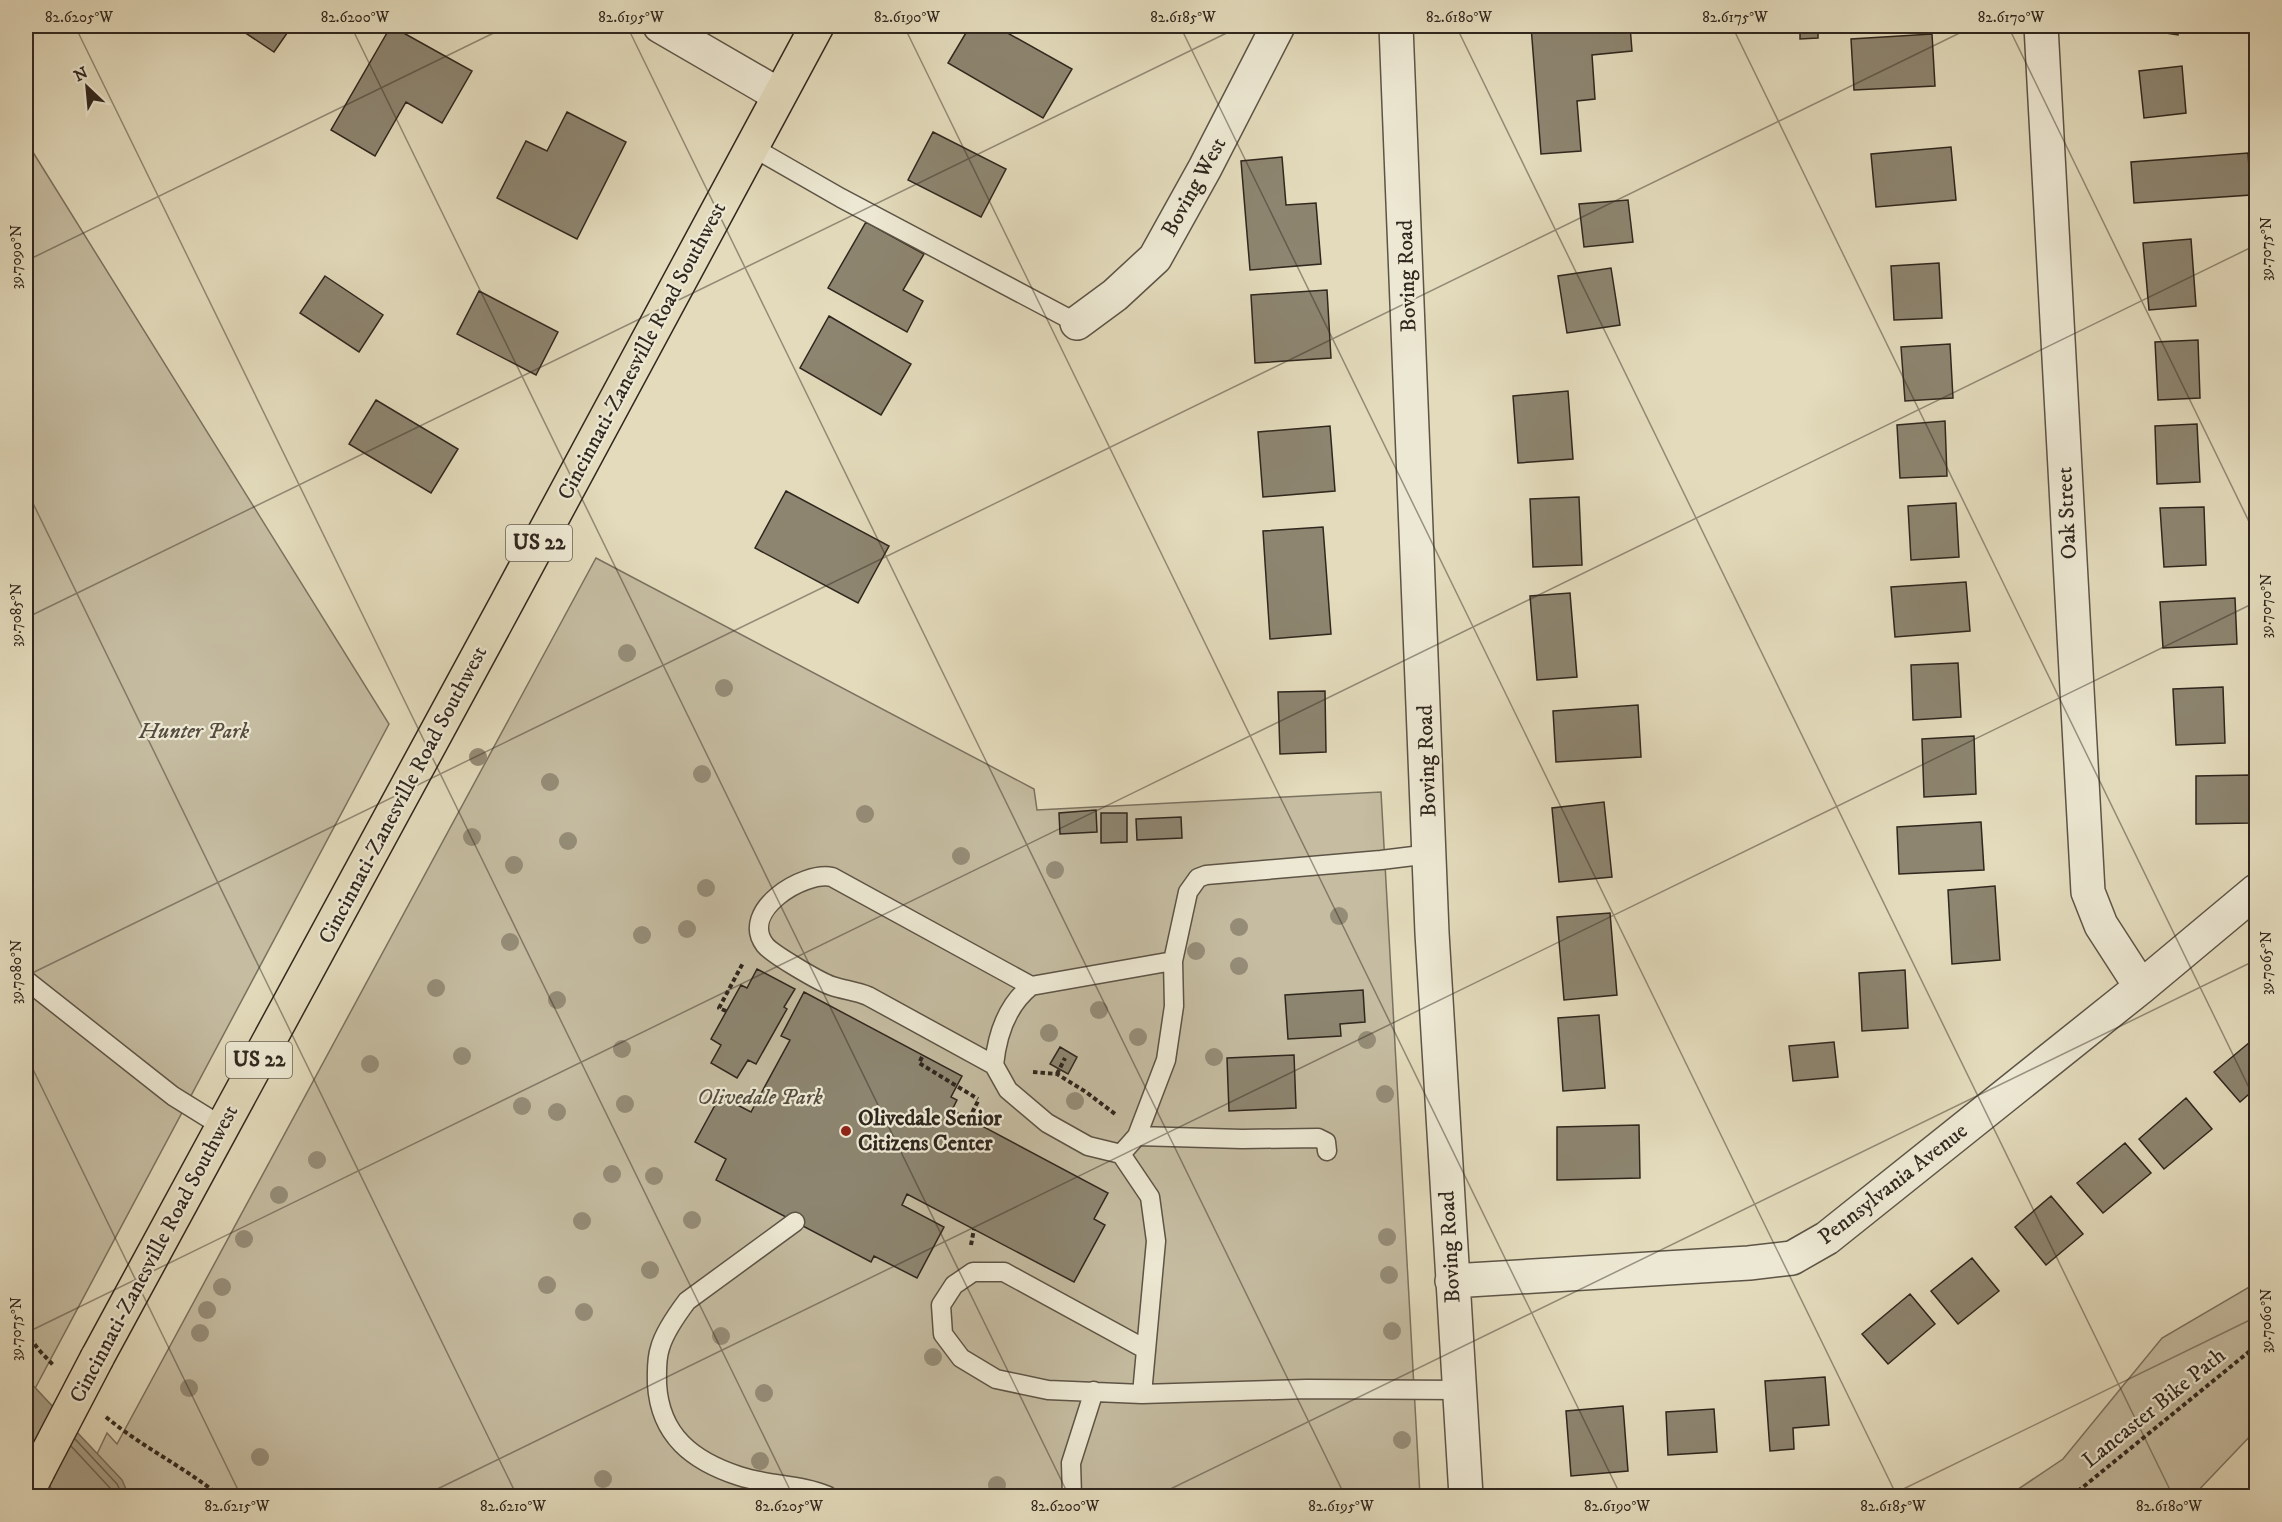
<svg xmlns="http://www.w3.org/2000/svg" width="2282" height="1522" font-family="'IM FELL DW Pica',serif">
<style>
.green{fill:#c5bca1;stroke:#7a7260;stroke-width:1.5}
.water{fill:#a69e86;stroke:#776e5c;stroke-width:1.5}
.lines{fill:none;stroke-linecap:round;stroke-linejoin:round}
.shore{stroke:#6b6252;stroke-width:1.5}
.building{fill:#8d8570;stroke:#30271e;stroke-width:1.5}
.lane-casing{stroke:#5d5446;stroke-width:21}
.street-casing{stroke:#5d5446;stroke-width:36}
.primary-casing{stroke:#30271e;stroke-width:36}
.path{stroke:#30271e;stroke-width:4;stroke-dasharray:4.5 3;stroke-linecap:butt}
.lane{stroke:#ede8d3;stroke-width:18}
.street{stroke:#ede8d3;stroke-width:33}
.primary{stroke:#e3dbbc;stroke-width:33}
.primary-bridge-casing{stroke:#30271e;stroke-width:36;stroke-linecap:butt}
.primary-bridge{stroke:#e3dbbc;stroke-width:33}
.tree{fill:#958c77}
.ticks{fill:none;stroke:#30271e;stroke-width:1.5;stroke-opacity:0.45}
.poi-dot{fill:#8f2418;stroke:#ede8d3;stroke-width:2}
.labels{text-anchor:middle;dominant-baseline:central;stroke-width:4.5;stroke-linejoin:round;paint-order:stroke}
.shield{fill:#ede8d3;stroke:#696154;stroke-width:1.5}
.shield-label{font-size:21px;font-weight:bold;fill:#30271e}
.street-label{font-size:22px;fill:#30271e;stroke:#ede8d3}
.park-label{font-size:22px;font-style:italic;fill:#554c3f;stroke:#ede8d3}
.poi-label{font-size:22px;font-weight:bold;fill:#30271e;stroke:#ede8d3;text-anchor:start}
.neatline{fill:none;stroke:#30271e;stroke-width:2}
.ticks-label{font-size:15px;text-anchor:middle;fill:#30271e}
</style>
<rect width="100%" height="100%" fill="#e3dbbc"/>
<filter id="stains"><feTurbulence type="fractalNoise" baseFrequency=".00333" numOctaves="4"/><feColorMatrix values="0 0 0 0 .2 0 0 0 0 .09 0 0 0 0 .02 0 0 0 .5 -.17"/></filter>
<radialGradient id="worn" r=".72"><stop offset=".6" stop-color="#630" stop-opacity="0"/><stop offset="1" stop-color="#630" stop-opacity=".3"/></radialGradient>
<path class="green" d="M26,141L389,724L31,1396L26,1391Z
M596,558L1034,789L1037,810L1381,792L1420,1496H77L107,1433L117,1444Z
M2256,1283V1430L2193,1496H2008L2063,1459L2162,1338Z"/>
<path class="water" d="M26,1378L122,1480L129,1496H56L26,1448Z"/>
<g class="lines">
<path class="shore" d="M75,1439L117,1484L123,1496
M71,1446L110,1488L115,1496"/>
</g>
<path class="building" d="M235,26H292L274,52Z
M391,26L472,71L442,123L406,102L375,156L331,130Z
M970,26H995L1072,69L1043,118L948,63Z
M1531,26H1630L1632,51L1592,55L1595,99L1577,101L1581,151L1541,154Z
M1800,26H1818V38L1800,39Z
M2134,26H2179L2178,35L2133,28Z
M1932,34L1935,86L1854,90L1851,39Z
M2182,66L2186,113L2144,118L2139,71Z
M567,112L626,142L577,239L497,198L526,141L547,151Z
M933,132L1006,169L981,217L908,180Z
M1951,147L1956,200L1876,207L1871,154Z
M2248,153L2251,195L2134,203L2131,162Z
M1282,157L1286,205L1316,203L1321,264L1250,270L1241,161Z
M1628,200L1633,242L1584,247L1579,204Z
M866,222L924,254L903,290L923,301L907,332L828,288Z
M2191,239L2196,306L2149,310L2143,243Z
M1939,263L1942,318L1894,320L1891,266Z
M1611,268L1620,325L1567,333L1558,276Z
M325,276L383,315L359,352L300,313Z
M1327,290L1331,358L1255,363L1251,295Z
M479,291L558,332L536,375L457,334Z
M829,316L911,364L881,415L800,368Z
M2198,340L2200,398L2158,400L2155,342Z
M1950,344L1953,398L1905,401L1901,347Z
M1568,391L1573,459L1518,463L1513,396Z
M376,400L458,449L431,493L349,444Z
M1945,421L1947,476L1900,478L1897,425Z
M2197,424L2200,482L2157,484L2155,426Z
M1330,426L1335,491L1263,497L1258,432Z
M786,491L889,546L858,603L755,548Z
M1579,497L1582,565L1533,567L1530,499Z
M1956,503L1959,557L1911,560L1908,506Z
M2204,507L2206,565L2164,567L2160,508Z
M1323,527L1331,634L1270,639L1263,531Z
M1966,582L1970,631L1895,637L1891,587Z
M1570,593L1577,677L1537,680L1530,596Z
M2235,598L2237,644L2163,648L2160,602Z
M1958,663L1961,717L1913,720L1911,665Z
M2223,687L2225,743L2176,745L2173,689Z
M1325,691L1326,752L1280,754L1278,692Z
M1638,705L1641,757L1556,762L1553,711Z
M1974,736L1976,794L1924,797L1922,739Z
M2250,775V823L2196,824V776Z
M1604,802L1612,877L1559,882L1552,808Z
M1096,810L1097,832L1060,834L1059,813Z
M1101,813H1127V842L1101,843Z
M1181,817L1182,838L1137,840L1136,819Z
M1981,822L1984,870L1899,874L1897,827Z
M1995,886L2000,960L1952,964L1948,890Z
M1610,913L1617,995L1564,1000L1557,917Z
M757,969L795,989L784,1007L787,1009L756,1064L748,1060L737,1078L711,1063L721,1045L711,1039L741,985L747,988Z
M1905,970L1908,1028L1862,1031L1859,973Z
M1363,990L1365,1022L1340,1024L1341,1036L1288,1039L1285,995Z
M804,992L962,1076L951,1097L957,1100L952,1110L1108,1193L1094,1219L1105,1225L1074,1282L907,1194L902,1205L944,1227L917,1278L874,1256L871,1262L716,1180L726,1159L695,1142L720,1096L751,1112L790,1040L781,1036Z
M1599,1015L1605,1088L1563,1091L1558,1018Z
M2256,1037V1088L2240,1102L2214,1072Z
M1834,1042L1838,1077L1793,1081L1789,1046Z
M1060,1047L1077,1057L1068,1074L1050,1064Z
M1294,1055L1296,1108L1229,1111L1227,1058Z
M2186,1098L2212,1129L2164,1169L2139,1139Z
M1639,1125L1640,1178L1557,1180V1127Z
M2125,1143L2151,1173L2103,1213L2077,1183Z
M2051,1196L2083,1234L2046,1265L2015,1227Z
M1972,1258L1999,1291L1958,1324L1931,1291Z
M1910,1294L1935,1324L1888,1364L1862,1334Z
M1825,1377L1829,1425L1793,1428L1794,1449L1770,1451L1765,1381Z
M1623,1406L1628,1471L1571,1476L1566,1411Z
M1714,1409L1717,1452L1668,1455L1666,1412Z
M1642,1489V1496H1578V1492Z"/>
<g class="lines">
<defs>
<path id="lane" d="M752,147L841,198L1077,323
M26,980L173,1096L223,1127
M1031,986L832,877C803,871 739,911 765,945C772,954 820,982 832,986C844,990 856,991 868,996L994,1065L1008,1090L1047,1123L1088,1146L1121,1154L1150,1197L1156,1241L1142,1394
M994,1065C997,1036 1007,1005 1031,986L1173,961
M1137,1136L1242,1139L1318,1138L1326,1142L1327,1151
M1121,1154L1137,1136L1166,1060L1174,1006L1173,961L1188,892L1198,878L1206,875L1381,860L1430,854
M795,1222L687,1301C678,1313 664,1333 660,1348C656,1360 657,1372 657,1384C660,1436 693,1461 739,1476C769,1486 800,1484 828,1496
M1145,1349L1004,1272H973L954,1285L941,1305L943,1334L961,1358L996,1379L1048,1390L1142,1394L1307,1389L1458,1390
M1072,1496L1071,1463L1094,1391"/>
<path id="street" d="M660,26L779,95
M1396,26L1432,933L1466,1496
M2041,26L2088,892L2101,925L2141,987
M1077,323L1115,295L1155,258L1205,168L1278,26
M1452,1281L1749,1263L1792,1258L1827,1238L2141,987L2256,891"/>
<path id="primary" d="M97,1358L506,604L817,26
M26,1495L38,1471"/>
</defs>
<use href="#lane" class="lane-casing"/>
<use href="#street" class="street-casing"/>
<use href="#primary" class="primary-casing"/>
<path class="path" d="M726,1011L719,1008L743,963
M922,1057L919,1063L978,1099
M1033,1072L1057,1074L1086,1092L1115,1114
M1057,1074L1065,1058
M969,1119L979,1099
M971,1245L974,1229
M26,1332L38,1349L54,1366
M106,1417C142,1447 184,1467 220,1496
M2072,1496L2256,1346"/>
<use href="#lane" class="lane"/>
<use href="#street" class="street"/>
<use href="#primary" class="primary"/>
<defs>
<path id="primary-bridge" d="M38,1471L97,1358"/>
</defs>
<use href="#primary-bridge" class="primary-bridge-casing"/>
<use href="#primary-bridge" class="primary-bridge"/>
</g>
<g class="tree">
<circle cx="627" cy="653" r="9"/>
<circle cx="724" cy="688" r="9"/>
<circle cx="478" cy="757" r="9"/>
<circle cx="702" cy="774" r="9"/>
<circle cx="550" cy="782" r="9"/>
<circle cx="865" cy="814" r="9"/>
<circle cx="472" cy="837" r="9"/>
<circle cx="568" cy="841" r="9"/>
<circle cx="961" cy="856" r="9"/>
<circle cx="514" cy="865" r="9"/>
<circle cx="1055" cy="870" r="9"/>
<circle cx="706" cy="888" r="9"/>
<circle cx="1339" cy="916" r="9"/>
<circle cx="1239" cy="927" r="9"/>
<circle cx="687" cy="929" r="9"/>
<circle cx="642" cy="935" r="9"/>
<circle cx="510" cy="942" r="9"/>
<circle cx="1196" cy="951" r="9"/>
<circle cx="1239" cy="966" r="9"/>
<circle cx="436" cy="988" r="9"/>
<circle cx="557" cy="1000" r="9"/>
<circle cx="1099" cy="1010" r="9"/>
<circle cx="1049" cy="1033" r="9"/>
<circle cx="1138" cy="1037" r="9"/>
<circle cx="1367" cy="1040" r="9"/>
<circle cx="622" cy="1049" r="9"/>
<circle cx="462" cy="1056" r="9"/>
<circle cx="1214" cy="1057" r="9"/>
<circle cx="370" cy="1064" r="9"/>
<circle cx="1385" cy="1094" r="9"/>
<circle cx="1075" cy="1101" r="9"/>
<circle cx="625" cy="1104" r="9"/>
<circle cx="522" cy="1106" r="9"/>
<circle cx="557" cy="1112" r="9"/>
<circle cx="317" cy="1160" r="9"/>
<circle cx="612" cy="1174" r="9"/>
<circle cx="654" cy="1176" r="9"/>
<circle cx="279" cy="1195" r="9"/>
<circle cx="692" cy="1220" r="9"/>
<circle cx="582" cy="1221" r="9"/>
<circle cx="1387" cy="1237" r="9"/>
<circle cx="244" cy="1239" r="9"/>
<circle cx="650" cy="1270" r="9"/>
<circle cx="1389" cy="1275" r="9"/>
<circle cx="547" cy="1285" r="9"/>
<circle cx="222" cy="1287" r="9"/>
<circle cx="207" cy="1310" r="9"/>
<circle cx="584" cy="1312" r="9"/>
<circle cx="1392" cy="1331" r="9"/>
<circle cx="200" cy="1333" r="9"/>
<circle cx="721" cy="1336" r="9"/>
<circle cx="933" cy="1357" r="9"/>
<circle cx="189" cy="1388" r="9"/>
<circle cx="764" cy="1393" r="9"/>
<circle cx="1402" cy="1440" r="9"/>
<circle cx="260" cy="1457" r="9"/>
<circle cx="760" cy="1461" r="9"/>
<circle cx="603" cy="1479" r="9"/>
<circle cx="997" cy="1485" r="9"/>
</g>
<path class="ticks" d="M75,26L793,1496M351,26L1069,1496M627,26L1345,1496M904,26L1621,1496M1180,26L1897,1496M1456,26L2173,1496M1732,26L2256,1102M2008,26L2256,536M26,261L508,26M26,489L517,1496M26,618L1241,26M26,976L1974,26M26,1055L241,1496M26,1333L2256,245M423,1496L2256,602M1156,1496L2256,960M1889,1496L2256,1317"/>
<circle class="poi-dot" cx="846" cy="1131" r="6"/>
<g class="labels">
<g class="shield">
<rect x="506" y="525" width="66" height="36" rx="4.5"/>
<rect x="226" y="1042" width="66" height="36" rx="4.5"/>
</g>
<g class="shield-label">
<text x="539" y="543">US 22</text>
<text x="259" y="1060">US 22</text>
</g>
<g class="street-label">
<text transform="translate(1194 187) rotate(-61)">Boving West</text>
<text transform="translate(1407 276) rotate(-92)">Boving Road</text>
<text transform="translate(642 351) rotate(-62)">Cincinnati-Zanesville Road Southwest</text>
<text transform="translate(2067 513) rotate(-93)">Oak Street</text>
<text transform="translate(1427 761) rotate(-92)">Boving Road</text>
<text transform="translate(403 795) rotate(-62)">Cincinnati-Zanesville Road Southwest</text>
<text transform="translate(1893 1184) rotate(-38)">Pennsylvania Avenue</text>
<text transform="translate(1450 1247) rotate(-93)">Boving Road</text>
<text transform="translate(154 1254) rotate(-62)">Cincinnati-Zanesville Road Southwest</text>
<text transform="translate(2154 1408) rotate(-39)">Lancaster Bike Path</text>
</g>
<g class="park-label">
<text x="194" y="731">Hunter Park</text>
<text x="760" y="1097">Olivedale Park</text>
</g>
<g class="poi-label">
<text x="858" y="1118">Olivedale Senior<tspan x="858" dy="25">Citizens Center</tspan></text>
</g>
</g>
<rect width="2282" height="1522" fill="none" stroke="#e3dbbc" stroke-width="66"/>
<g transform="translate(87 87) rotate(334)" stroke="#ede8d3" stroke-width="4.5" paint-order="stroke">
<path d="M0-4.5L10 22L0 15L-10 22Z" fill="#30271e"/>
<text y="-9" font-size="16" font-weight="bold" text-anchor="middle" fill="#30271e">N</text>
</g>
<rect x="33" y="33" width="2216" height="1456" class="neatline"/>
<g class="ticks-label">
<text x="79" y="22">82.6205°W</text>
<text x="355" y="22">82.6200°W</text>
<text x="631" y="22">82.6195°W</text>
<text x="907" y="22">82.6190°W</text>
<text x="1183" y="22">82.6185°W</text>
<text x="1459" y="22">82.6180°W</text>
<text x="1735" y="22">82.6175°W</text>
<text x="2011" y="22">82.6170°W</text>
<text transform="translate(2266 249) rotate(-90)" y="5">39.7075°N</text>
<text transform="translate(16 257) rotate(-90)" y="5">39.7090°N</text>
<text transform="translate(2266 606) rotate(-90)" y="5">39.7070°N</text>
<text transform="translate(16 615) rotate(-90)" y="5">39.7085°N</text>
<text transform="translate(2266 963) rotate(-90)" y="5">39.7065°N</text>
<text transform="translate(16 972) rotate(-90)" y="5">39.7080°N</text>
<text transform="translate(2266 1321) rotate(-90)" y="5">39.7060°N</text>
<text transform="translate(16 1329) rotate(-90)" y="5">39.7075°N</text>
<text x="237" y="1511">82.6215°W</text>
<text x="513" y="1511">82.6210°W</text>
<text x="789" y="1511">82.6205°W</text>
<text x="1065" y="1511">82.6200°W</text>
<text x="1341" y="1511">82.6195°W</text>
<text x="1617" y="1511">82.6190°W</text>
<text x="1893" y="1511">82.6185°W</text>
<text x="2169" y="1511">82.6180°W</text>
</g>
<rect width="100%" height="100%" filter="url(#stains)"/>
<rect width="100%" height="100%" fill="url(#worn)"/>
</svg>
